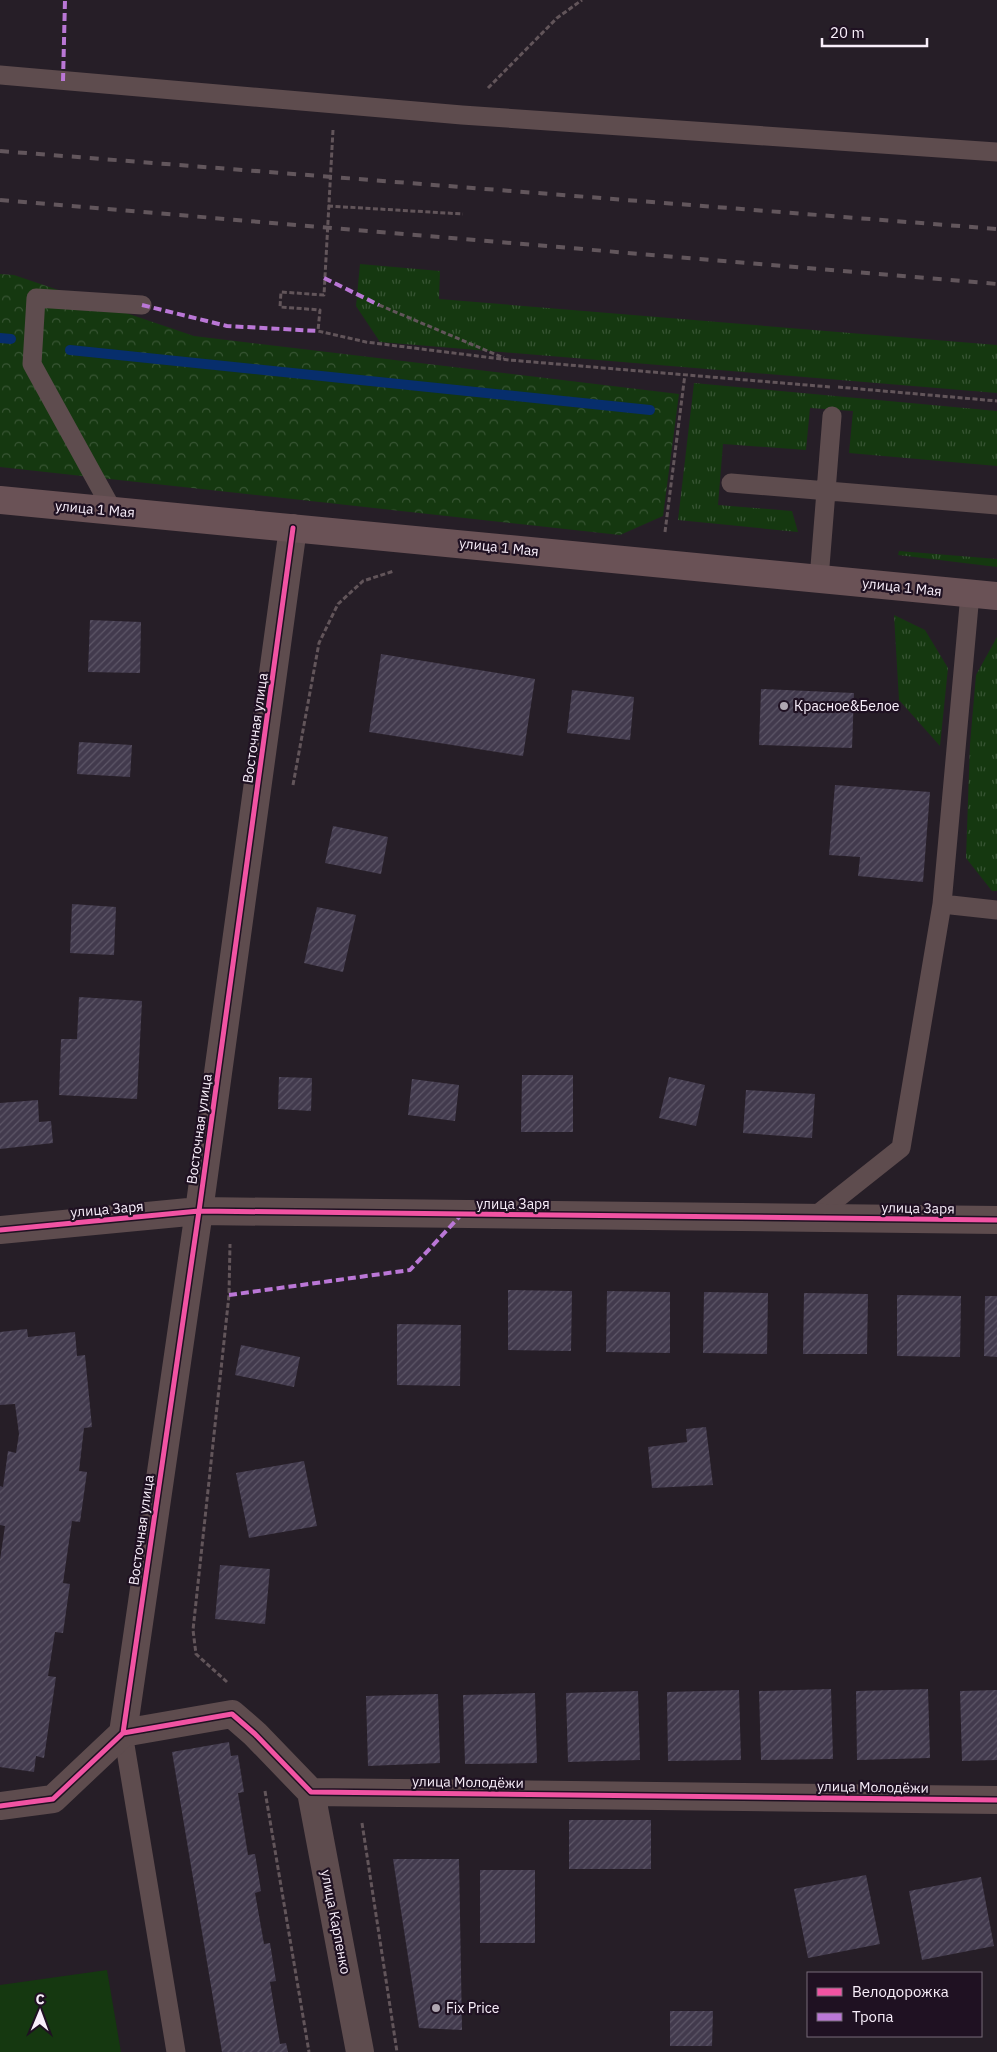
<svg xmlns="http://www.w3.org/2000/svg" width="997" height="2052" font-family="'IBM Plex Sans',sans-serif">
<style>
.grass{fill:url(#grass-tufts)}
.forest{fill:url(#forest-crowns)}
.park{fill:#153810}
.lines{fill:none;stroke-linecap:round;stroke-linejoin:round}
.stream{stroke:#072e6c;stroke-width:10}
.building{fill:url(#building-hatch)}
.path{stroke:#62555a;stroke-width:3;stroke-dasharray:5 2.5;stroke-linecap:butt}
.lane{stroke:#5e4c4e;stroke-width:19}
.street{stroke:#5e4c4e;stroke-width:28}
.primary{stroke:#6a5256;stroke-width:28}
.rail{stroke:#62565c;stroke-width:4;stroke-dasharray:9 9;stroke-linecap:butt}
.quiet{stroke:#ba77d6;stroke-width:4;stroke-dasharray:8 4;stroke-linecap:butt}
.cycleway-casing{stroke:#1f1122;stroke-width:8}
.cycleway{stroke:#f153a3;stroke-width:5}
.poi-dot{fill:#afa6b1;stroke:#1f1122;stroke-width:2}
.labels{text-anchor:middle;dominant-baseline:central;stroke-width:4.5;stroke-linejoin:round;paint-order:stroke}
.street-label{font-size:14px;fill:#f9effb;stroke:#1f1122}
.poi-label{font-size:14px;fill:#f9effb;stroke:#1f1122;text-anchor:start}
</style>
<defs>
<pattern id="grass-tufts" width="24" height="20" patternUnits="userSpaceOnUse" patternTransform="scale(1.25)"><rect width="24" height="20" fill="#153810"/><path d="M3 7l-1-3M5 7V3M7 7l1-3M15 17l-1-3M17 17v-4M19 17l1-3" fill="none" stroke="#385534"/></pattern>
<pattern id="forest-crowns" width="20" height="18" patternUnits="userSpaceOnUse" patternTransform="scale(1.25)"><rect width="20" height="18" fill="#153810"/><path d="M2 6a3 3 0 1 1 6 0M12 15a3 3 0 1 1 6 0" fill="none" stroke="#385534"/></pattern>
<pattern id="building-hatch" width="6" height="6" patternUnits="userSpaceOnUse" patternTransform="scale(1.25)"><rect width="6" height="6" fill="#423a4d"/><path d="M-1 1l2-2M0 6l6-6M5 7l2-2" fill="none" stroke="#5e5768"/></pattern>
</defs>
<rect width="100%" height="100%" fill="#261e27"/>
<path class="grass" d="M360,264L440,271L439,299L997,345V393L380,342L356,306Z
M694,383L997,411V466L849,453L853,411L810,408L806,450L723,444L718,505L792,511L798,532L678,520Z
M899,551L997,559V567L898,555Z
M894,615L925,630L948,668L940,746L899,700Z
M997,637V891H992L966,858L970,744L976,675Z"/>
<path class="forest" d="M0,274L14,275L194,336L679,394L663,516L620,535L0,467Z"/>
<path class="park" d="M107,1970L121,2052H0V1985Z"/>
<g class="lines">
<path class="stream" d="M0,338L11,339
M70,350L650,410"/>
</g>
<path class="building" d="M90,620L141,622L140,673L88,672Z
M381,654L535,679L523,756L369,732Z
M761,689L854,693L852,748L759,745Z
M572,690L634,697L630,740L567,733Z
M79,742L132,745L130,777L77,774Z
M835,785L930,792L923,882L858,876L860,857L829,855Z
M333,826L388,837L381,874L325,863Z
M72,904L116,907L114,955L70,953Z
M317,907L356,915L343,972L304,963Z
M79,997L142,1001L137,1099L59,1095L61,1039H77Z
M522,1075H573V1132H521Z
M279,1077L312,1078L311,1111L278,1109Z
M669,1077L705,1085L696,1126L659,1118Z
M412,1079L459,1085L455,1121L408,1115Z
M746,1090L815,1094L812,1138L743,1133Z
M38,1100L39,1122L51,1121L53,1143L0,1149V1103Z
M508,1290L572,1291L571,1351L508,1350Z
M607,1291L670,1292V1353L606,1352Z
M704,1292L768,1293L767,1354L703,1353Z
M804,1293L868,1294L867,1354H803Z
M897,1295L961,1296L960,1357L897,1356Z
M985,1296H997V1357L984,1356Z
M397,1324L461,1325L460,1386L397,1385Z
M27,1329L28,1337L75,1332L77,1356L85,1355L92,1427L84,1428L79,1471L87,1472L80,1522L72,1521L63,1583L70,1584L63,1633L55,1632L48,1676L56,1677L44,1758L36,1756L34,1772L0,1767V1560L5,1526L0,1525V1486L3,1487L8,1451L16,1453L19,1434L15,1404L0,1405V1332Z
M241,1345L300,1357L294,1387L235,1375Z
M706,1427L713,1485L652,1488L648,1447L687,1442L686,1429Z
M304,1461L317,1526L249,1538L236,1473Z
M220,1565L270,1569L265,1624L215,1619Z
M831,1689L833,1759L761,1760L759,1691Z
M928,1689L930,1758L857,1760L856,1691Z
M739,1690L741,1760L668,1761L667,1692Z
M997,1690V1760L962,1761L960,1691Z
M638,1691L640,1760L568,1762L566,1693Z
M535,1693L537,1763L465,1764L463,1695Z
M438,1694L440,1763L368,1766L366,1696Z
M229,1742L231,1756L238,1755L244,1792L238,1793L248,1855L255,1854L261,1891L255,1893L264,1944L270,1943L276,1981L270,1982L280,2044L286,2043L288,2052H222L172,1752Z
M569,1820H651V1869H569Z
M393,1859H459L462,2030L419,2028Z
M480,1870H535V1943H480Z
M866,1875L880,1944L808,1958L794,1889Z
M981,1877L994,1946L922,1960L909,1891Z
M670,2011H713L712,2046H670Z"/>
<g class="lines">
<path class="path" d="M488,88L557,18L582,0
M333,130L324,295L281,292L280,307L320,310L318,331L366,342L509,360L830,387
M328,206L463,214
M379,305L504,358
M838,387L997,401
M665,532L685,374
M293,785L319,643L338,604L363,581L394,571
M227,1682L196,1654L193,1630L229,1295L230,1244
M265,1791L309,2052
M362,1823L397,2052"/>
<path class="lane" d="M0,75L462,115L997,152
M731,483L997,505
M113,511L32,364L36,298L142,305
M819,579L832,416
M942,904L997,910
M814,1217L901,1148L942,904L970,594
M123,1733L176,2052"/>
<path class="street" d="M0,1230L199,1211L997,1220
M123,1733L199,1211L293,528
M311,1792L360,2052
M0,1806L53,1799L123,1733L232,1714L255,1734L311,1792L997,1800"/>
<path class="primary" d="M0,500L997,596"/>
<path class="rail" d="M0,151L997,229
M0,200L997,284"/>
<path class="quiet" d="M63,81L65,0
M324,278L379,305
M142,305L227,326L318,331
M229,1295L410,1270L461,1215"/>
<defs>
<path id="cycleway" d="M0,1230L199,1211L997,1220
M123,1733L199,1211L293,528
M0,1806L53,1799L123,1733L232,1714L255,1734L311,1792L997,1800"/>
</defs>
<use href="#cycleway" class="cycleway-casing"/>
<use href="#cycleway" class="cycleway"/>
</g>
<g class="poi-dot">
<circle cx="784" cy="706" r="5"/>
<circle cx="436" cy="2008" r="5"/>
</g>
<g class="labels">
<g class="street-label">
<text transform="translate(95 509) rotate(5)">улица 1 Мая</text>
<text transform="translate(499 547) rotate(6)">улица 1 Мая</text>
<text transform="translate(902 587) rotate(6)">улица 1 Мая</text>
<text transform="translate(255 728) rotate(-82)">Восточная улица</text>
<text transform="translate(199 1129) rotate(-82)">Восточная улица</text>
<text x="513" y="1204">улица Заря</text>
<text transform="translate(918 1208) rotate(1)">улица Заря</text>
<text transform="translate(107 1209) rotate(-5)">улица Заря</text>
<text transform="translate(141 1530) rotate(-82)">Восточная улица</text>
<text transform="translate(468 1782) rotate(1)">улица Молодёжи</text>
<text transform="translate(873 1787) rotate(1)">улица Молодёжи</text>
<text transform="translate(336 1922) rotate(79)">улица Карпенко</text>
</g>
<g class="poi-label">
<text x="794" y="706">Красное&amp;Белое</text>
<text x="446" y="2008">Fix Price</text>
</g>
</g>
<rect x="807" y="1972" width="175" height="65" fill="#1f1122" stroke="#766a79"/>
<rect x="817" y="1988" width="25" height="8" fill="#f153a3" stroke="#766a79"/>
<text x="852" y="1997" font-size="15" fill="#f9effb">Велодорожка</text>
<rect x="817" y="2013" width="25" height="8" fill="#ba77d6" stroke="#766a79"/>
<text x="852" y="2022" font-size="15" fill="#f9effb">Тропа</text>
<g transform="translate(40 2012) rotate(1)" stroke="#1f1122" stroke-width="4" paint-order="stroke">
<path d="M0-4L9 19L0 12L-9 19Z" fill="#f9effb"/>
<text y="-8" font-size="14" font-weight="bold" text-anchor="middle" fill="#f9effb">С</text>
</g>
<path d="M822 38v8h105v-8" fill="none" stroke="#f9effb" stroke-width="2.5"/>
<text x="830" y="38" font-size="15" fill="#f9effb" stroke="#1f1122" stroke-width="4" paint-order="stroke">20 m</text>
</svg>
